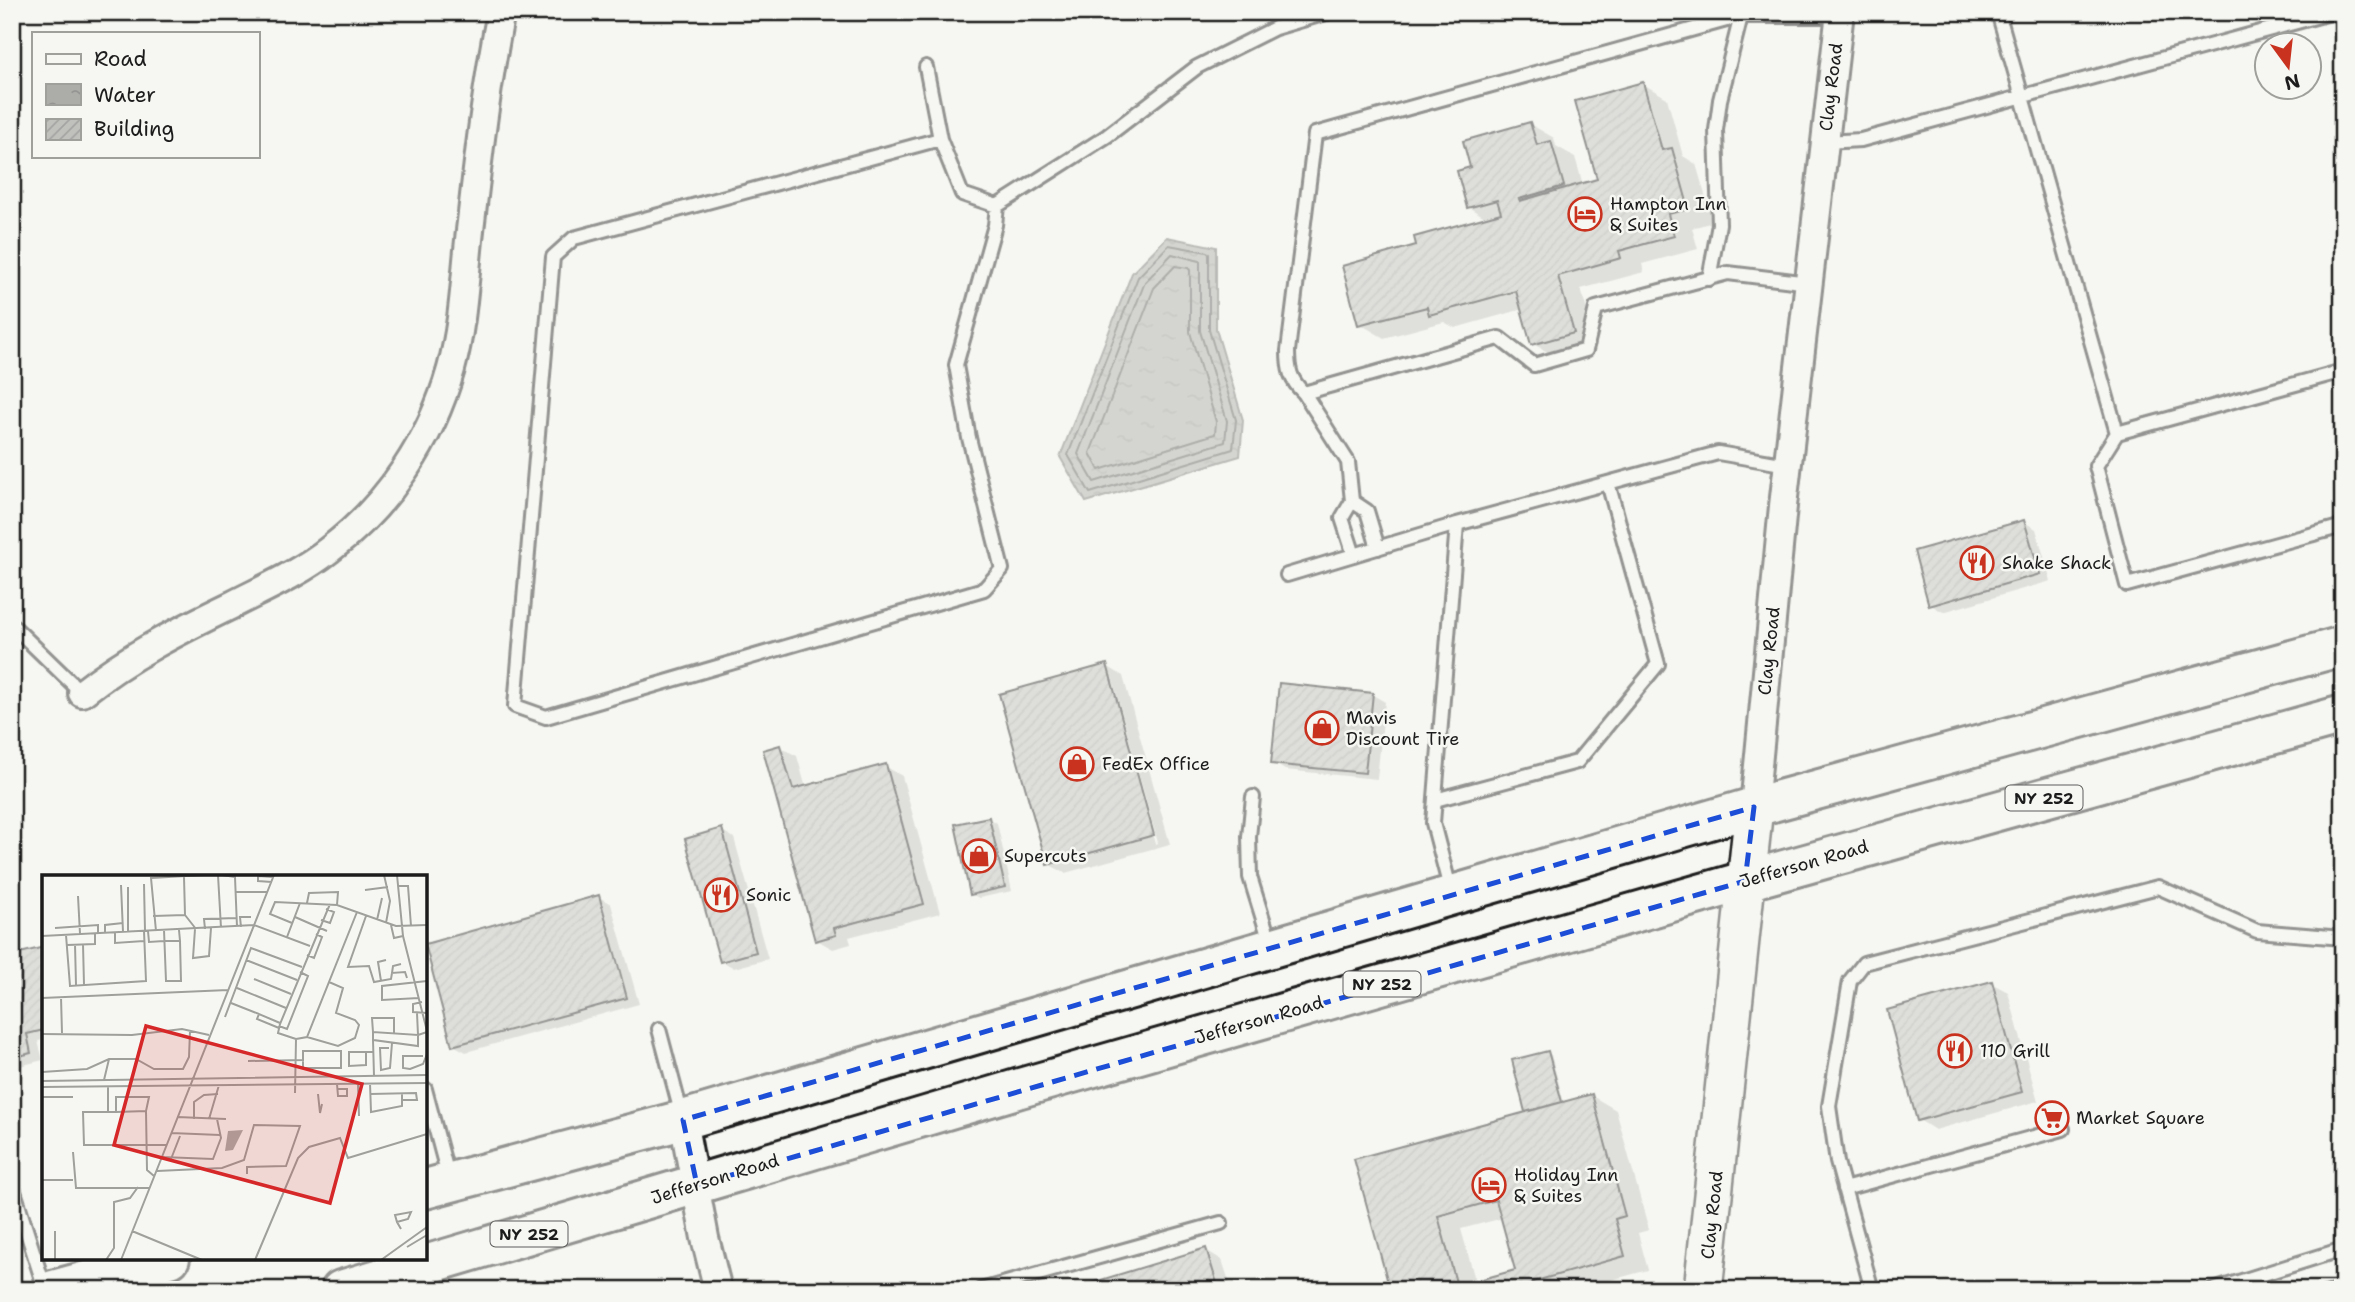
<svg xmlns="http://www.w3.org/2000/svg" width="2355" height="1302" font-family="'Shantell Sans',sans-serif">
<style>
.water{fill:url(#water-ripples);stroke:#727271;stroke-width:2}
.shadow{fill:#0003;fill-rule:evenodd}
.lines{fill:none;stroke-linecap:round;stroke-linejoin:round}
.shore{stroke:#565654;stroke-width:2}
.building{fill:url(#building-hatch);stroke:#1c1c1c;stroke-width:2;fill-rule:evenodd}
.lane-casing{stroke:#1c1c1c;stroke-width:18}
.street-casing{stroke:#1c1c1c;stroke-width:32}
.secondary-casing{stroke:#1c1c1c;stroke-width:42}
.primary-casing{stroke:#1c1c1c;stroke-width:44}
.lane{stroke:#f6f6f2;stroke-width:12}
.street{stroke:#f6f6f2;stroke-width:26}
.secondary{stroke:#f6f6f2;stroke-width:37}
.primary{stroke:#f6f6f2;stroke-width:38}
.marked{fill:none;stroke:#1d4ed8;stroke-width:5;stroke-dasharray:14 9;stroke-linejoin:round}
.labels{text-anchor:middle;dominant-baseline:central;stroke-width:5;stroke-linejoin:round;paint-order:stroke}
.shield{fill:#f6f6f2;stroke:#5d5d5c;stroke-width:2}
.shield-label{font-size:16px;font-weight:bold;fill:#1c1c1c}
.street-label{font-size:18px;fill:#1c1c1c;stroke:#f6f6f2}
.poi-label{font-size:18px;fill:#1c1c1c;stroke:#f6f6f2;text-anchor:start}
.inset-road{fill:none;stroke:#9f9f9c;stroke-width:2}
.view{fill:#d62828;fill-opacity:0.15;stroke:#d62828;stroke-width:3.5}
.inset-edge{fill:none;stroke:#1c1c1c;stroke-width:3.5}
</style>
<defs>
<pattern id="water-ripples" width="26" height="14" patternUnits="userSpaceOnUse" patternTransform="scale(1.75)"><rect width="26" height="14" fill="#acaca9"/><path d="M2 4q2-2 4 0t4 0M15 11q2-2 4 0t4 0" fill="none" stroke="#939391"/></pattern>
<pattern id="building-hatch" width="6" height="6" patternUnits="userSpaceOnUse" patternTransform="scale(1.75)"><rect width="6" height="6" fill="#c0c0bd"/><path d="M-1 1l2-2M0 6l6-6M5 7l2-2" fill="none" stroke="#a4a4a2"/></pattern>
</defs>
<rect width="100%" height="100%" fill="#f6f6f2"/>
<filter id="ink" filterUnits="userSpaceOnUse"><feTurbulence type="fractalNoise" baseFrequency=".0143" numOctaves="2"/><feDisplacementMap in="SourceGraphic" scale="14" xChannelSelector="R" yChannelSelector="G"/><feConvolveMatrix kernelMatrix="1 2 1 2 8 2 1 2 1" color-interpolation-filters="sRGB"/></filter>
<g filter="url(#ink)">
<path class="water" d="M1167,237L1216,247V329L1243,420L1240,456L1086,502L1060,457L1132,273Z"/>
<path class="shadow" d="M1643,84L1667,98L1683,156L1696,164L1713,222L1692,228L1698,249L1642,264L1644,272L1581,289L1597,346L1557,357L1533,344L1523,309L1455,328L1444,322L1384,338L1360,324L1418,246L1488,219L1468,207L1472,169L1530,124L1554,138L1556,146L1575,157L1583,185L1599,180Z
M2024,522L2036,529L2051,581L1943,612L1931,605Z
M1107,666L1123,676L1170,844L1065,873L1048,864ZM1109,677H1112L1158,843L1155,844Z
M1373,695L1385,702L1377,779L1285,770L1273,763Z
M780,747L797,756L806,788L885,766L902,776L940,913L849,937L851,944L833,949L817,940Z
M989,819L997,823L1012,891L979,898L971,894Z
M721,830L734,838L768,959L734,968L722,961Z
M599,897L611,904L639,1004L466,1052L453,1045Z
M44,949V1040L38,1041L43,1060L12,1068V957Z
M1991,983L2008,992L2038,1101L1935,1130L1919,1120Z
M1547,1053L1551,1055L1564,1103L1592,1096L1616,1110L1649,1230L1638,1233L1648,1270L1575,1290H1392L1356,1160L1528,1113L1514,1062ZM1503,1218L1517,1272L1476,1283L1461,1229Z
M1206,1250L1222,1260L1232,1290H1074Z"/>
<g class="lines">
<path class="shore" d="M1169,245L1207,252L1209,254V330L1236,420L1233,449L1090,493L1068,455L1138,277Z
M1172,254L1200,261V331L1227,421L1225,442L1094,482L1078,454L1145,282Z
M1175,266L1188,268L1190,270V332L1216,422L1215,434L1099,470L1090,453L1154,288Z"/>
</g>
<path class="building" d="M1643,82L1662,150L1672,148L1689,209L1668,214L1674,236L1619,251L1621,258L1558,276L1574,333L1531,345L1516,291L1429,315L1427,307L1358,325L1342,266L1416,245L1414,237L1501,213L1497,200L1467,208L1457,171L1470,167L1463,141L1530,122L1537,145L1551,141L1564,186L1519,199L1520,201L1597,179L1575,101Z
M2024,520L2040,574L1929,606L1914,551Z
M1107,664L1154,835L1047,865L999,694Z
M1279,683L1373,693L1365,773L1271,764Z
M780,745L793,789L886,764L924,904L834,928L836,935L815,941L763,750Z
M989,817L1005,887L970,895L955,824Z
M722,828L756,952L720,962L685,839Z
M599,895L627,998L452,1046L425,944Z
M44,947V1030L27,1034L31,1053L12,1058V955Z
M1992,981L2022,1092L1917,1121L1887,1010Z
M1548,1051L1562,1102L1525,1112L1512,1060Z
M1592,1094L1625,1216L1615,1219L1625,1256L1532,1282L1534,1290H1390L1354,1159ZM1496,1200L1515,1270L1457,1286L1438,1216Z
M1206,1248L1219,1290H1068Z
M2343,1281V1290H2310Z"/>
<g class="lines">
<defs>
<path id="lane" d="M1998,12L2117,433
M926,67L940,139L574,238L553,257L515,706L546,717L984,589L1002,569L969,438L956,365L995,225L997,206L1107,136L1197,67L1275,28L1329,12
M940,139L962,194L997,206
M1825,142L1861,140L2334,12
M1709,279L1719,224L1716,130L1720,100L1741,16
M2343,371L2117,433L2096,466L2127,585L2343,526
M1304,393L1499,338L1534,365L1586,350L1596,308L1728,273L1809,283
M1352,501L1342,518L1354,555
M1378,548L1367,511L1352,501L1348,462L1304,393C1290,380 1288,369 1288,351L1315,134L1741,16H1839
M1287,575L1457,524L1718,453L1788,465
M12,625L82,693
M1253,797L1249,837L1250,877L1271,945
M1435,800L1577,762L1658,664L1608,483
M1451,892L1433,823L1457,524
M659,1029L682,1116
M425,1089L449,1179
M12,1185L45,1289
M1844,1189L2063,1129
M981,1290L1221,1223
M1872,1290L1837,1162L1829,1106L1850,981L1864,963L2158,887L2257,931L2343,938
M2213,1290L2343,1249"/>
<path id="street" d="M82,693C129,656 178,631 232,605C265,588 300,573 329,550C388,505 431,441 451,369C464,322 465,270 471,222C479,152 487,82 501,12
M1754,807L1783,506L1840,12
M683,1120L705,1238L718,1290"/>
<path id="secondary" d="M1703,1290L1754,807"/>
<path id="primary" d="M425,1189L683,1120L1754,807L2343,646
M53,1290L170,1258
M341,1290L1020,1088L1745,881L2343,715"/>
</defs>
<use href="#lane" class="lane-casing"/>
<use href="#street" class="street-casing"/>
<use href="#secondary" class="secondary-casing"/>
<use href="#primary" class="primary-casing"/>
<use href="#lane" class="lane"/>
<use href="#street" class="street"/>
<use href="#secondary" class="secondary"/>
<use href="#primary" class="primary"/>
</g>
</g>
<path d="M0 0H2355V1302H0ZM1754,807L1745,881L697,1185L683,1120Z" fill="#f6f6f2" fill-opacity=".55" fill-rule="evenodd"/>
<path class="marked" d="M1754,807L1745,881L697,1185L683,1120Z"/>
<defs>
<symbol id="hotel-ring" viewBox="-11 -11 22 22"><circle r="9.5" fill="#f6f6f2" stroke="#c8321e" stroke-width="1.5"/><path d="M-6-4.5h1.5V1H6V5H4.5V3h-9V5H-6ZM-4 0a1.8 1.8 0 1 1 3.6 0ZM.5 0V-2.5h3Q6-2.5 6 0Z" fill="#c8321e"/></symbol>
<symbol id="restaurant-ring" viewBox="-11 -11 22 22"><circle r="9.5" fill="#f6f6f2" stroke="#c8321e" stroke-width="1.5"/><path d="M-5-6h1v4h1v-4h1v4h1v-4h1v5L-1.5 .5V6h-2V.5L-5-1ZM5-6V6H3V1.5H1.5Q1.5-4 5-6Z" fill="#c8321e"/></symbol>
<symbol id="shop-ring" viewBox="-11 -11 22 22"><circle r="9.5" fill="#f6f6f2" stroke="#c8321e" stroke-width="1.5"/><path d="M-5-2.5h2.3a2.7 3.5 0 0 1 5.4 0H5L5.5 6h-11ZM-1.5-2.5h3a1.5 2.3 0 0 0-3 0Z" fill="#c8321e"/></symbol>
<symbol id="supermarket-ring" viewBox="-11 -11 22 22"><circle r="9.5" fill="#f6f6f2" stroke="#c8321e" stroke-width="1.5"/><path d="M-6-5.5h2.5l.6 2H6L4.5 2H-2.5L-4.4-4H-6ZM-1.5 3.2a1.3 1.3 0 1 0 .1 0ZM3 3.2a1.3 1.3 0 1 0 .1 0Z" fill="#c8321e"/></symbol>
</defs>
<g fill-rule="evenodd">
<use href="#hotel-ring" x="1566" y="195" width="38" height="38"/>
<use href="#restaurant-ring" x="1958" y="544" width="38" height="38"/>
<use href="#shop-ring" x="1303" y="709" width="38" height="38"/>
<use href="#shop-ring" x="1058" y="745" width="38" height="38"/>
<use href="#shop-ring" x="960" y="837" width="38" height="38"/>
<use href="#restaurant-ring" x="702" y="876" width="38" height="38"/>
<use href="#restaurant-ring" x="1936" y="1032" width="38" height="38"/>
<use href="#supermarket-ring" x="2033" y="1099" width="38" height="38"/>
<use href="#hotel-ring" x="1470" y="1166" width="38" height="38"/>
</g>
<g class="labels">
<g class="shield">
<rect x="2005.5" y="785.5" width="77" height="25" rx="5"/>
<rect x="1343.5" y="971.5" width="77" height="25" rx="5"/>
<rect x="490.5" y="1221.5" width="77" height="25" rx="5"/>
</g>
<g class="shield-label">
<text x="2044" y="798">NY 252</text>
<text x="1382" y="984">NY 252</text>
<text x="529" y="1234">NY 252</text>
</g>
<g class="street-label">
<text transform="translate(1831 87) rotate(-83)">Clay Road</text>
<text transform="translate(1769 651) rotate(-84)">Clay Road</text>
<text transform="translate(1804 864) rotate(-16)">Jefferson Road</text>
<text transform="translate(1259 1020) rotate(-16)">Jefferson Road</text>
<text transform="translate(715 1179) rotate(-17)">Jefferson Road</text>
<text transform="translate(1712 1215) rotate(-84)">Clay Road</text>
</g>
<g class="poi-label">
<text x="1610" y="204">Hampton Inn<tspan x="1610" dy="21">&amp; Suites</tspan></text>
<text x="2002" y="563">Shake Shack</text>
<text x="1346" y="718">Mavis<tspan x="1346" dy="21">Discount Tire</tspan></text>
<text x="1102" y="764">FedEx Office</text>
<text x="1004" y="856">Supercuts</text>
<text x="746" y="895">Sonic</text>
<text x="1980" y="1051">110 Grill</text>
<text x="2076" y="1118">Market Square</text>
<text x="1514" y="1175">Holiday Inn<tspan x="1514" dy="21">&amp; Suites</tspan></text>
</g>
</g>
<g transform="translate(42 875)">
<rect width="385" height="385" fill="#f6f6f2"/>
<path d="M201,255L191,275L183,276L186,256Z" fill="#acaca9"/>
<path class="inset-road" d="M176,0L179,53M180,0L193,2L195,52M342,0L348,26L344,48M355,0L361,61L385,156M142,2L143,40L154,54M230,7L216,6V1L231,2M102,9L103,56M79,10L81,57M357,11H366L369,51M323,15L346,12M193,17H225M36,21L38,59M265,28L267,18L296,17L295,30M111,41L143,40M324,41L306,92L327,91L332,107L349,104L350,98M253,42L285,56M279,45L288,48L292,37L284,34M335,45L340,23M250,48L228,39L233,27L295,30L354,51L385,50M349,50L352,63L361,61M199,52L198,42H209M13,53L56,50V58M153,54L151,83L167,81L169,53M163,54L162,44L195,43M122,55L124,106H139L138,66M106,56L107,67L122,66H138L137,55M114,56L109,3L162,0M86,57V12M63,58V50L81,48M73,58V68L102,66M24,60L28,111L104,106L102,56M0,61L212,50L268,71M245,62L258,28M33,69L34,110M41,69L42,110M25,70L53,69V59M265,80L272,83L280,62L274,59M204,85L255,105M359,89L351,91L350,98L363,97L365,103M212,104L249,119M339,106L336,87L344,85M195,113L244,133M19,122L20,158M0,123L186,115M377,123L340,125V111L385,106M380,127L371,129V137L385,138M189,128L217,139M183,142L209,73L260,92M237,151L245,154L266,101L258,97M237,153L215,144L217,139L238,148M331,157L330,143H352V158M0,159L90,160L140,154L167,160M265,162L296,171L313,163L317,150L313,145L294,138L301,113L287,107M254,164L265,162L315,37M331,165V157L376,160L375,138M347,173H338L339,195L348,193L350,168M324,177H307V191L324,190V177H331M206,186L261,185V176H299V193H261V185M368,194L361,193V181H381M368,194L381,189L385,179M0,197L45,194L67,184H94L112,194H141L147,182L148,156M332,201L331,165L376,171V160L385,157M62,205L67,184M0,206L385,200M328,208L329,237L360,231V218M295,209L296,221H305V214H296M316,209L317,241M0,212L385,208M66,212V237M253,218L254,164L236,158L238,149L288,29M276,219L278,238L280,229M328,219L374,218L375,225H360M0,222H31M104,236L105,295L112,301M74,237V222H107L104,236L74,237H41L42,270H124M135,242L184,244M152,244V227L162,220L176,219M167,244L177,210M129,258L178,260M31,277L34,313H107M120,282L171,284L179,263L175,244M129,284L138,261M115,296L180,293L202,285L212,250L258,251L244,291L205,292V299M0,305H31M355,347L366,344L369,337L353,340L355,347L359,354M90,356L160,385M365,372L385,360M13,385V356M64,385L72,373V327L88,323L96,312M79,385L232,0M213,385L256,283L267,272L298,263L306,283L385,259M339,385L385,352"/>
<path class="view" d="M104,151L320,209L288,328L72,270Z"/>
<rect width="385" height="385" class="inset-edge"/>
</g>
<rect width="2355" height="1302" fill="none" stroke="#f6f6f2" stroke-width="42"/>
<rect x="21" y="21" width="2313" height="1260" fill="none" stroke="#1c1c1c" stroke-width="2.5" filter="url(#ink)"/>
<rect x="32" y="32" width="228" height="126" fill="#f6f6f2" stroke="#9f9f9c" stroke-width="2"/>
<rect x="46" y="54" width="35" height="10" fill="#f6f6f2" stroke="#9f9f9c" stroke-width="2"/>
<text x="94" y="66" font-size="21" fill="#1c1c1c">Road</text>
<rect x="46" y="84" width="35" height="21" fill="url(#water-ripples)" stroke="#9f9f9c" stroke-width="2"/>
<text x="94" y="102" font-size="21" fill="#1c1c1c">Water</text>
<rect x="46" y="119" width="35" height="21" fill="url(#building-hatch)" stroke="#9f9f9c" stroke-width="2"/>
<text x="94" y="136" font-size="21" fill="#1c1c1c">Building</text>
<g transform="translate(2288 66) rotate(165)"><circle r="33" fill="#f6f6f2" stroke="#9f9f9c" stroke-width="2"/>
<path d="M0-5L12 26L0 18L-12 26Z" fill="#c8321e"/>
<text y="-10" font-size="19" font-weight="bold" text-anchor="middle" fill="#1c1c1c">N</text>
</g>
</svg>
